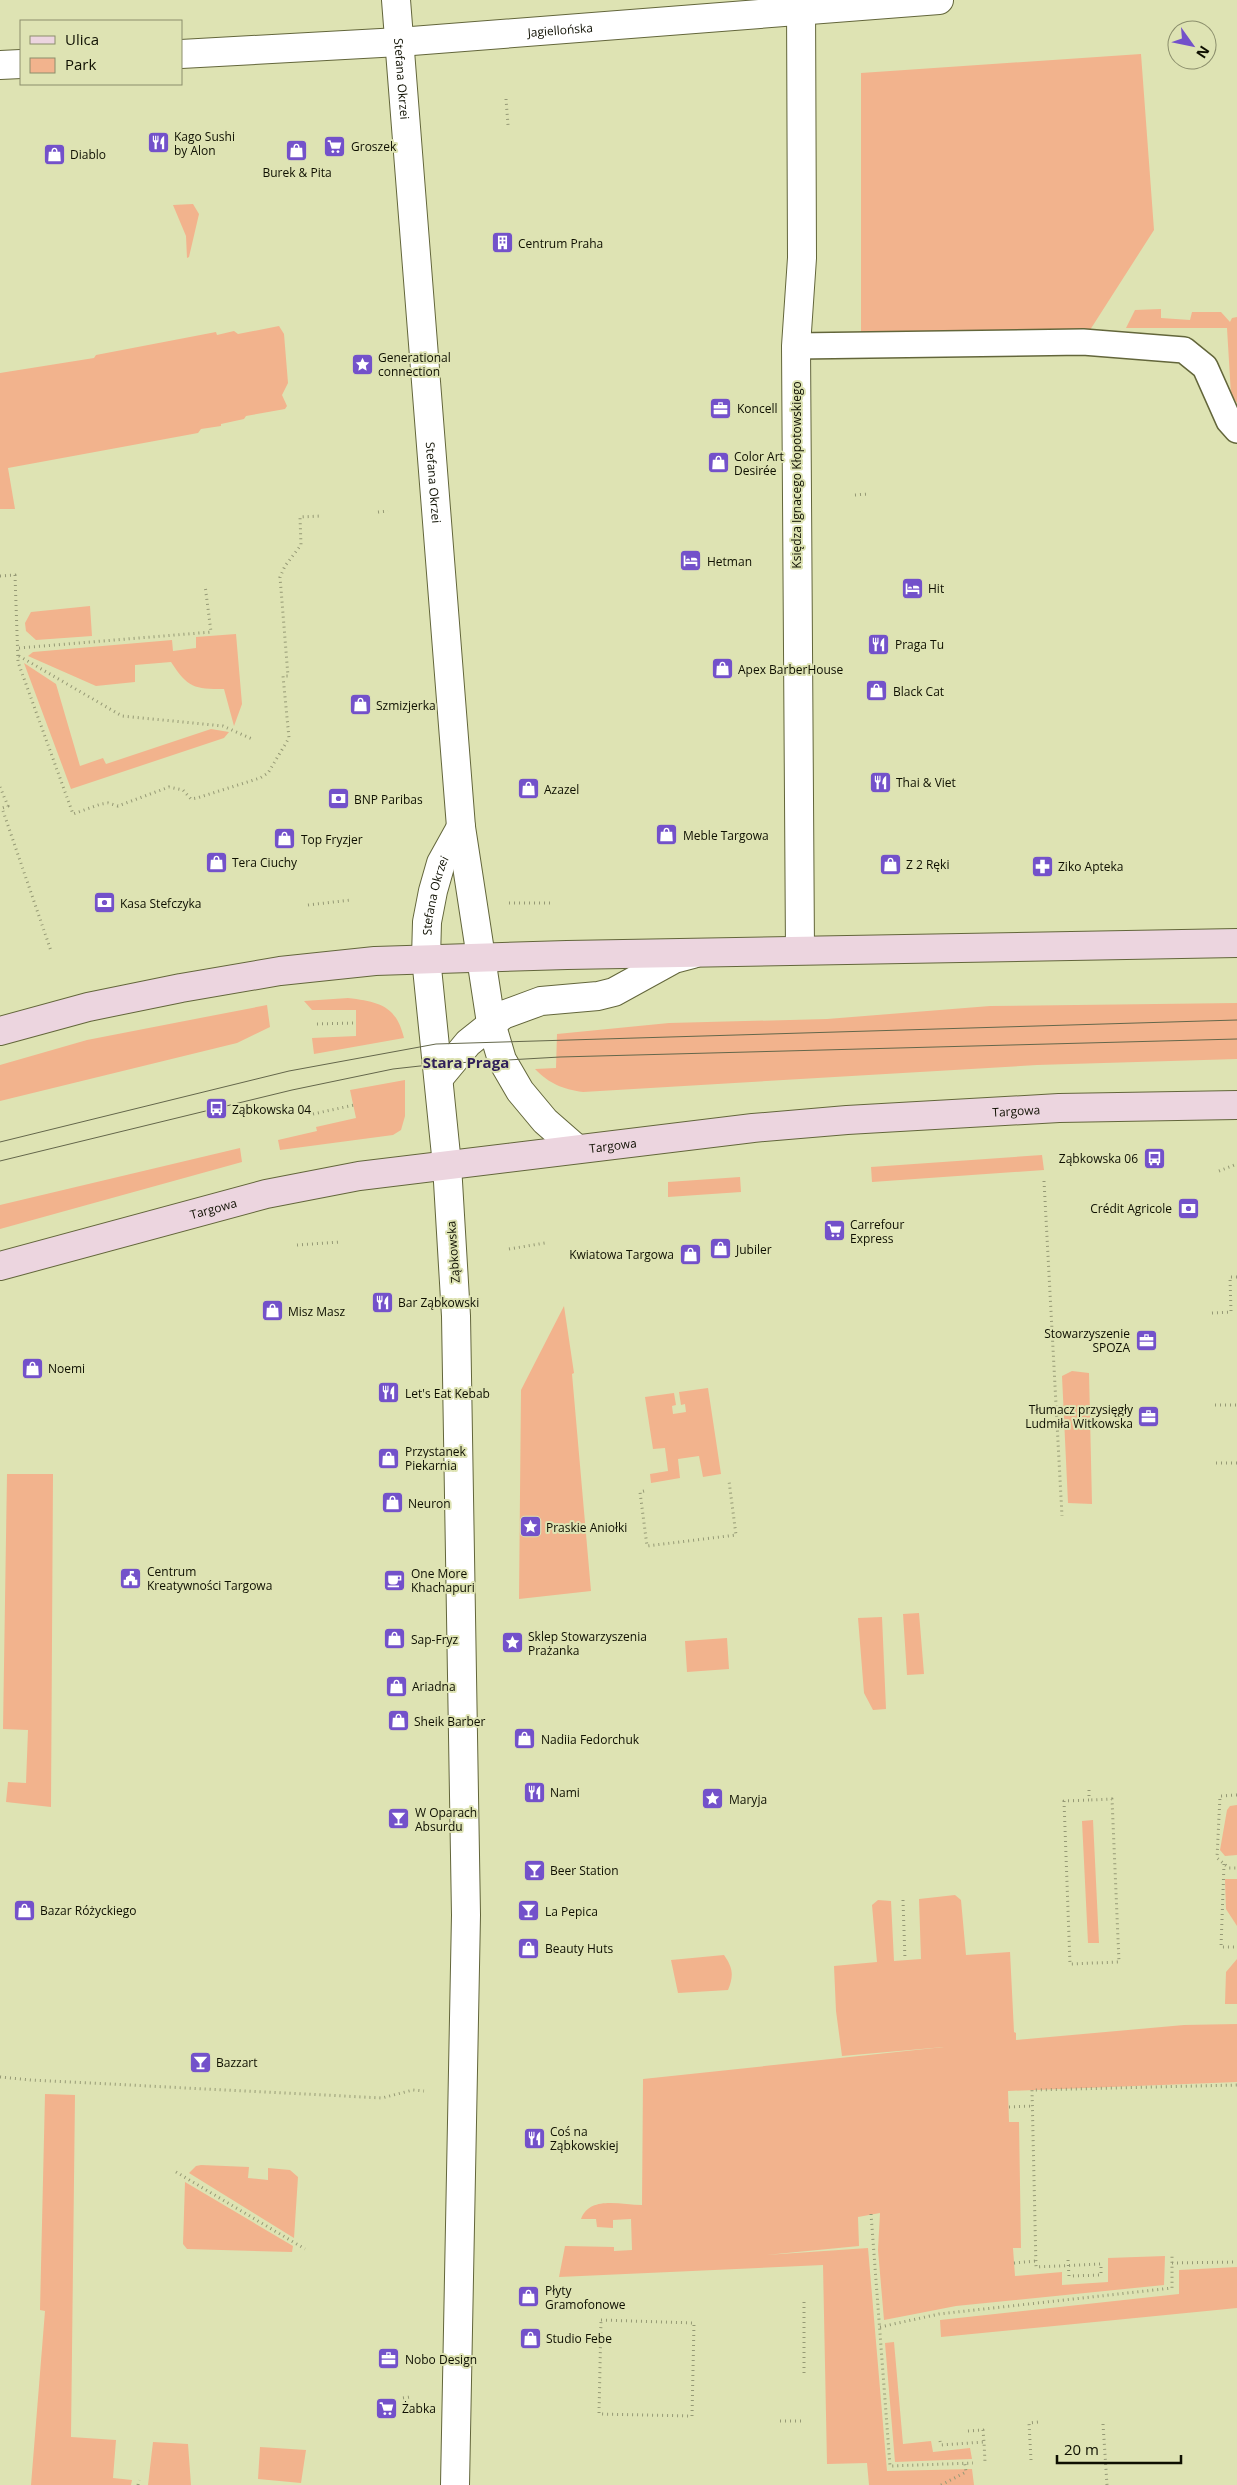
<svg xmlns="http://www.w3.org/2000/svg" width="1237" height="2485" font-family="'Open Sans',sans-serif">
<style>
.green{fill:#f2b38d}
.lines{fill:none;stroke-linecap:round;stroke-linejoin:round}
.service-casing{stroke:#63663b;stroke-width:28}
.tertiary-casing{stroke:#63663b;stroke-width:30}
.secondary-casing{stroke:#63663b;stroke-width:30}
.path{stroke:#959975;stroke-width:3;stroke-dasharray:1 4;stroke-linecap:butt}
.service{stroke:#fff;stroke-width:25}
.tertiary{stroke:#fff;stroke-width:28}
.secondary{stroke:#ecd5df;stroke-width:28}
.tram{stroke:#64674b;stroke-width:1}
.labels{text-anchor:middle;dominant-baseline:central;stroke-width:4;stroke-linejoin:round;paint-order:stroke}
.street-label{font-size:12px;fill:#0e0f01;stroke:#dee3b3}
.poi-label{font-size:12px;fill:#0e0f01;stroke:#dee3b3;text-anchor:start}
.quarter-label{font-size:15px;font-weight:bold;fill:#2f1f59;stroke:#dee3b3}
</style>
<rect width="100%" height="100%" fill="#dee3b3"/>
<path class="green" d="M1141,54L1154,230L1090,330L861,332V73Z
M193,204L199,214L189,257L187,258L186,236L173,205Z
M1161,309V318L1190,320L1192,312H1221L1230,322L1232,318L1237,317V403L1231,395L1227,328H1126L1135,310Z
M279,326L284,334L288,383L282,395L287,406L285,409L246,416L244,419L221,424V426L201,429L198,433L8,468L15,509H0V373L94,358L96,355L216,332L217,335L234,331L238,334Z
M90,606L92,636L36,640L26,631L25,623L31,612Z
M236,634L242,704L234,726L224,689C194,689 188,688 171,662L135,665V682L96,686L28,656L33,652L172,640L173,651L196,648V637Z
M24,663L56,684L80,766L103,758L106,764L211,729L229,732L224,738L71,789Z
M348,998C379,1002 396,1005 404,1038L314,1054L312,1038L356,1036V1010H312L304,1001Z
M1237,1003V1059L1037,1065L583,1092C562,1089 550,1084 535,1069L556,1068L557,1034L669,1023L827,1019L990,1006Z
M267,1005L270,1027L237,1043L0,1101V1065L87,1040Z
M405,1080V1116L401,1130L393,1135L280,1150L278,1140L317,1131L316,1127L356,1118L350,1090Z
M240,1148L242,1162L0,1229V1205Z
M1042,1155L1044,1170L872,1182L871,1167Z
M740,1177L741,1192L668,1197V1182Z
M564,1306L574,1373L572,1374L591,1591L519,1599L521,1390Z
M1072,1371L1089,1373L1092,1504L1068,1503L1062,1376Z
M708,1388L721,1474L703,1477L699,1456L678,1459L680,1478L651,1483L650,1474L668,1471L665,1448L653,1449L645,1397L674,1393L676,1405L672,1406L673,1414L686,1412L685,1404L681,1405L679,1392Z
M7,1474H53L51,1807L6,1802L8,1782L26,1783L28,1730L3,1729Z
M919,1613L924,1674L907,1675L903,1614Z
M882,1617L886,1709L873,1710L864,1693L858,1618Z
M727,1638L729,1669L687,1672L685,1641Z
M1237,1805V1855L1225,1856L1220,1850L1227,1810L1230,1806Z
M1093,1820L1099,1943H1088L1082,1821Z
M1225,1879H1237V1926L1226,1909Z
M955,1895L961,1900L966,1955L1010,1952L1014,2032L1016,2033V2040L1184,2025L1237,2024V2082L1008,2091L1009,2122H1019L1021,2248H1013L1015,2276L1062,2272V2285L1108,2282V2258L1165,2256L1164,2285L956,2306L884,2320L878,2250L880,2213L858,2217L859,2246L766,2255L868,2248L887,2471L972,2469L974,2485H869L867,2463L827,2464L823,2265L559,2277L565,2246L614,2247V2251L632,2250L631,2219L613,2220V2228L597,2227L596,2219H581C590,2195 621,2205 642,2205L643,2079L944,2047L842,2056L836,2011L834,1966L877,1962L872,1905L878,1900L891,1901L894,1961L921,1959L919,1899Z
M724,1955C733,1968 734,1975 728,1990L678,1993L671,1960Z
M1237,1959V2004H1225L1226,1972Z
M45,2094L75,2095L71,2437L116,2440L113,2478L132,2480L131,2485H31L45,2311L40,2310Z
M201,2165L249,2167L248,2178L268,2180V2168L290,2170L298,2177L294,2238L189,2173L196,2166Z
M185,2182L293,2246L292,2252L187,2249L183,2244Z
M1237,2267V2308L941,2337L940,2320L1179,2294V2270Z
M894,2342L903,2444L931,2441L933,2452L970,2448L972,2459L895,2462L885,2343Z
M153,2442L188,2444L191,2485H148Z
M260,2447L306,2450L301,2483L258,2479Z"/>
<g class="lines">
<defs>
<path id="service" d="M796,346L1083,342L1184,350L1205,367L1229,421L1237,430"/>
<g id="tertiary">
<path id="s1" d="M396,0L461,827L491,1023L502,1060L520,1091L545,1121L577,1149"/>
<path id="s2" d="M181,54L399,42L939,0"/>
<path d="M0,65L21,64"/>
<path d="M800,950L796,346L802,258L801,0"/>
<path d="M439,1078L468,1043L503,1015L541,1001L598,996L614,992L674,959L693,954"/>
<path id="s3" d="M455,2485L466,1915L456,1316L447,1165L426,958L427,922L433,891L441,863L461,827"/>
</g>
<g id="secondary">
<path d="M0,1031L88,1007L181,988L280,971L375,961L567,955L1237,943"/>
<path id="s4" d="M0,1266L266,1194L359,1176L753,1128L847,1120L1059,1108L1237,1105"/>
</g>
</defs>
<use href="#service" class="service-casing"/>
<use href="#tertiary" class="tertiary-casing"/>
<use href="#secondary" class="secondary-casing"/>
<path class="path" d="M506,99L508,125
M855,495L868,494
M378,512L388,511
M0,576L15,575L18,662L73,814L101,804L108,803L118,806L169,787L183,790L191,799L197,798L260,778L268,773L289,738L283,676H288L280,577L285,566L301,545L300,517L321,516
M19,648L211,632L205,585
M19,656L122,716L223,726L252,739
M0,787L8,806L2,808L51,951
M509,903H551
M308,905L351,900
M317,1024L356,1023
M313,1114L354,1105
M1219,1171L1237,1164
M1044,1181L1062,1516
M297,1245L340,1242
M509,1249L545,1243
M1212,1313L1231,1312L1230,1277H1237
M1215,1405H1237
M1216,1463H1237
M644,1491L640,1492L647,1546L736,1535L729,1481
M1089,1790V1800L1064,1801L1070,1964L1119,1962L1112,1799L1089,1800
M1237,1795L1220,1796L1217,1858L1229,1868H1237
M1224,1864L1221,1947H1237
M903,1900L905,1960
M0,2077L31,2080L382,2098L413,2090L424,2091
M1009,2107L1033,2106
M176,2172L305,2249
M871,2214L890,2466L973,2463
M1068,2260L1069,2276L1101,2275V2264L1036,2267L1032,2090L1237,2085
M1014,2263L1036,2261
M1172,2263L1237,2262
M601,2320L694,2323L692,2416L599,2414Z
M880,2327L939,2314L1172,2288V2256
M804,2373V2300
M403,2398L410,2397
M780,2421H803
M1103,2424L1107,2485
M968,2431L983,2430L984,2442
M940,2441L941,2445L984,2442L985,2462
M1031,2460L1029,2423L1039,2422
M138,2485L139,2480
M941,2485L966,2472L965,2464"/>
<use href="#service" class="service"/>
<use href="#tertiary" class="tertiary"/>
<use href="#secondary" class="secondary"/>
<path class="tram" d="M0,1142L289,1071L436,1044L1237,1020
M0,1161L292,1090L393,1069L438,1064L560,1057L1237,1039"/>
</g>
<defs>
<symbol id="restaurant-square" viewBox="-11 -11 22 22"><rect x="-9" y="-9" width="18" height="18" rx="4" fill="#7351ca" stroke="#dee3b3"/><path d="M-5-6h1v4h1v-4h1v4h1v-4h1v5L-1.5 .5V6h-2V.5L-5-1ZM5-6V6H3V1.5H1.5Q1.5-4 5-6Z" fill="#fff"/></symbol>
<symbol id="supermarket-square" viewBox="-11 -11 22 22"><rect x="-9" y="-9" width="18" height="18" rx="4" fill="#7351ca" stroke="#dee3b3"/><path d="M-6-5.5h2.5l.6 2H6L4.5 2H-2.5L-4.4-4H-6ZM-1.5 3.2a1.3 1.3 0 1 0 .1 0ZM3 3.2a1.3 1.3 0 1 0 .1 0Z" fill="#fff"/></symbol>
<symbol id="shop-square" viewBox="-11 -11 22 22"><rect x="-9" y="-9" width="18" height="18" rx="4" fill="#7351ca" stroke="#dee3b3"/><path d="M-5-2.5h2.3a2.7 3.5 0 0 1 5.4 0H5L5.5 6h-11ZM-1.5-2.5h3a1.5 2.3 0 0 0-3 0Z" fill="#fff"/></symbol>
<symbol id="building-square" viewBox="-11 -11 22 22"><rect x="-9" y="-9" width="18" height="18" rx="4" fill="#7351ca" stroke="#dee3b3"/><path d="M-4-6H4V6H1V3H-1V6H-4ZM-2.5-4.3h1.7v1.8h-1.7ZM.8-4.3h1.7v1.8H.8ZM-2.5-1h1.7V.8h-1.7ZM.8-1h1.7V.8H.8Z" fill="#fff"/></symbol>
<symbol id="sight-square" viewBox="-11 -11 22 22"><rect x="-9" y="-9" width="18" height="18" rx="4" fill="#7351ca" stroke="#dee3b3"/><path d="M0-6L1.8-2.2L6-1.7L2.9 1.2L3.7 5.4L0 3.3L-3.7 5.4L-2.9 1.2L-6-1.7L-1.8-2.2Z" fill="#fff"/></symbol>
<symbol id="office-square" viewBox="-11 -11 22 22"><rect x="-9" y="-9" width="18" height="18" rx="4" fill="#7351ca" stroke="#dee3b3"/><path d="M-6-3h4V-5.5h4V-3h4V5H-6ZM-1-4.5V-3h2v-1.5ZM-6 0V1H6V0Z" fill="#fff"/></symbol>
<symbol id="hotel-square" viewBox="-11 -11 22 22"><rect x="-9" y="-9" width="18" height="18" rx="4" fill="#7351ca" stroke="#dee3b3"/><path d="M-6-4.5h1.5V1H6V5H4.5V3h-9V5H-6ZM-4 0a1.8 1.8 0 1 1 3.6 0ZM.5 0V-2.5h3Q6-2.5 6 0Z" fill="#fff"/></symbol>
<symbol id="bank-square" viewBox="-11 -11 22 22"><rect x="-9" y="-9" width="18" height="18" rx="4" fill="#7351ca" stroke="#dee3b3"/><path d="M-6-4H6V4H-6ZM0-2.3a2.3 2.3 0 1 0 0 4.6a2.3 2.3 0 1 0 0-4.6Z" fill="#fff"/></symbol>
<symbol id="pharmacy-square" viewBox="-11 -11 22 22"><rect x="-9" y="-9" width="18" height="18" rx="4" fill="#7351ca" stroke="#dee3b3"/><path d="M-2-6h4v4h4v4h-4v4h-4v-4h-4v-4h4Z" fill="#fff"/></symbol>
<symbol id="bus-square" viewBox="-11 -11 22 22"><rect x="-9" y="-9" width="18" height="18" rx="4" fill="#7351ca" stroke="#dee3b3"/><path d="M-5-6H5V4H4V6H2V4H-2V6H-4V4H-5ZM-3.5-4V0h7V-4ZM-3.5 1.2v1.5H-2V1.2ZM2 1.2v1.5H3.5V1.2Z" fill="#fff"/></symbol>
<symbol id="civic-square" viewBox="-11 -11 22 22"><rect x="-9" y="-9" width="18" height="18" rx="4" fill="#7351ca" stroke="#dee3b3"/><path d="M-.6-6.5H3V-4.5H.6V-3L4-1V1h2V6H-6V1h2V-1L-.6-3ZM-1.2 2.5V6h2.4V2.5Z" fill="#fff"/></symbol>
<symbol id="cafe-square" viewBox="-11 -11 22 22"><rect x="-9" y="-9" width="18" height="18" rx="4" fill="#7351ca" stroke="#dee3b3"/><path d="M-5.5-4.5H6V0H3Q3 3.5 0 3.5H-2.5Q-5.5 3.5-5.5 0ZM3-3.2v2h1.7v-2ZM-6 4.5H4V6H-6Z" fill="#fff"/></symbol>
<symbol id="bar-square" viewBox="-11 -11 22 22"><rect x="-9" y="-9" width="18" height="18" rx="4" fill="#7351ca" stroke="#dee3b3"/><path d="M-6-5H6L.8 .8V4.5H3.5V6h-7V4.5H-.8V.8Z" fill="#fff"/></symbol>
</defs>
<g fill-rule="evenodd">
<use href="#restaurant-square" x="146" y="130" width="25" height="25"/>
<use href="#supermarket-square" x="322" y="134" width="25" height="25"/>
<use href="#shop-square" x="284" y="138" width="25" height="25"/>
<use href="#shop-square" x="42" y="142" width="25" height="25"/>
<use href="#building-square" x="490" y="230" width="25" height="25"/>
<use href="#sight-square" x="350" y="352" width="25" height="25"/>
<use href="#office-square" x="708" y="396" width="25" height="25"/>
<use href="#shop-square" x="706" y="450" width="25" height="25"/>
<use href="#hotel-square" x="678" y="548" width="25" height="25"/>
<use href="#hotel-square" x="900" y="576" width="25" height="25"/>
<use href="#restaurant-square" x="866" y="632" width="25" height="25"/>
<use href="#shop-square" x="710" y="656" width="25" height="25"/>
<use href="#shop-square" x="864" y="678" width="25" height="25"/>
<use href="#shop-square" x="348" y="692" width="25" height="25"/>
<use href="#restaurant-square" x="868" y="770" width="25" height="25"/>
<use href="#shop-square" x="516" y="776" width="25" height="25"/>
<use href="#bank-square" x="326" y="786" width="25" height="25"/>
<use href="#shop-square" x="654" y="822" width="25" height="25"/>
<use href="#shop-square" x="272" y="826" width="25" height="25"/>
<use href="#shop-square" x="204" y="850" width="25" height="25"/>
<use href="#shop-square" x="878" y="852" width="25" height="25"/>
<use href="#pharmacy-square" x="1030" y="854" width="25" height="25"/>
<use href="#bank-square" x="92" y="890" width="25" height="25"/>
<use href="#bus-square" x="204" y="1096" width="25" height="25"/>
<use href="#bus-square" x="1142" y="1146" width="25" height="25"/>
<use href="#bank-square" x="1176" y="1196" width="25" height="25"/>
<use href="#supermarket-square" x="822" y="1218" width="25" height="25"/>
<use href="#shop-square" x="708" y="1236" width="25" height="25"/>
<use href="#shop-square" x="678" y="1242" width="25" height="25"/>
<use href="#restaurant-square" x="370" y="1290" width="25" height="25"/>
<use href="#shop-square" x="260" y="1298" width="25" height="25"/>
<use href="#office-square" x="1134" y="1328" width="25" height="25"/>
<use href="#shop-square" x="20" y="1356" width="25" height="25"/>
<use href="#restaurant-square" x="376" y="1380" width="25" height="25"/>
<use href="#office-square" x="1136" y="1404" width="25" height="25"/>
<use href="#shop-square" x="376" y="1446" width="25" height="25"/>
<use href="#shop-square" x="380" y="1490" width="25" height="25"/>
<use href="#sight-square" x="518" y="1514" width="25" height="25"/>
<use href="#civic-square" x="118" y="1566" width="25" height="25"/>
<use href="#cafe-square" x="382" y="1568" width="25" height="25"/>
<use href="#shop-square" x="382" y="1626" width="25" height="25"/>
<use href="#sight-square" x="500" y="1630" width="25" height="25"/>
<use href="#shop-square" x="384" y="1674" width="25" height="25"/>
<use href="#shop-square" x="386" y="1708" width="25" height="25"/>
<use href="#shop-square" x="512" y="1726" width="25" height="25"/>
<use href="#restaurant-square" x="522" y="1780" width="25" height="25"/>
<use href="#sight-square" x="700" y="1786" width="25" height="25"/>
<use href="#bar-square" x="386" y="1806" width="25" height="25"/>
<use href="#bar-square" x="522" y="1858" width="25" height="25"/>
<use href="#shop-square" x="12" y="1898" width="25" height="25"/>
<use href="#bar-square" x="516" y="1898" width="25" height="25"/>
<use href="#shop-square" x="516" y="1936" width="25" height="25"/>
<use href="#bar-square" x="188" y="2050" width="25" height="25"/>
<use href="#restaurant-square" x="522" y="2126" width="25" height="25"/>
<use href="#shop-square" x="516" y="2284" width="25" height="25"/>
<use href="#shop-square" x="518" y="2326" width="25" height="25"/>
<use href="#office-square" x="376" y="2346" width="25" height="25"/>
<use href="#supermarket-square" x="374" y="2396" width="25" height="25"/>
</g>
<g class="labels">
<g class="street-label">
<text stroke="none"><textPath href="#s2" startOffset="380">Jagiellońska</textPath></text>
<text stroke="none"><textPath href="#s1" startOffset="79">Stefana Okrzei</textPath></text>
<text transform="translate(796 475) rotate(-90)">Księdza Ignacego Kłopotowskiego</text>
<text stroke="none"><textPath href="#s1" startOffset="484">Stefana Okrzei</textPath></text>
<text stroke="none"><textPath href="#s3" startOffset="1592">Stefana Okrzei</textPath></text>
<text stroke="none"><textPath href="#s4" startOffset="1031">Targowa</textPath></text>
<text stroke="none"><textPath href="#s4" startOffset="626">Targowa</textPath></text>
<text stroke="none"><textPath href="#s4" startOffset="221">Targowa</textPath></text>
<text transform="translate(453 1252) rotate(-94)">Ząbkowska</text>
</g>
<g class="poi-label">
<text x="174" y="136">Kago Sushi<tspan x="174" dy="14">by Alon</tspan></text>
<text x="351" y="146">Groszek</text>
<text x="70" y="154">Diablo</text>
<text x="297" y="172" text-anchor="middle">Burek &amp; Pita</text>
<text x="518" y="243">Centrum Praha</text>
<text x="378" y="357">Generational<tspan x="378" dy="14">connection</tspan></text>
<text x="737" y="408">Koncell</text>
<text x="734" y="456">Color Art<tspan x="734" dy="14">Desirée</tspan></text>
<text x="707" y="561">Hetman</text>
<text x="928" y="588">Hit</text>
<text x="895" y="644">Praga Tu</text>
<text x="738" y="669">Apex BarberHouse</text>
<text x="893" y="691">Black Cat</text>
<text x="376" y="705">Szmizjerka</text>
<text x="896" y="782">Thai &amp; Viet</text>
<text x="544" y="789">Azazel</text>
<text x="354" y="799">BNP Paribas</text>
<text x="683" y="835">Meble Targowa</text>
<text x="301" y="839">Top Fryzjer</text>
<text x="232" y="862">Tera Ciuchy</text>
<text x="906" y="864">Z 2 Ręki</text>
<text x="1058" y="866">Ziko Apteka</text>
<text x="120" y="903">Kasa Stefczyka</text>
<text x="232" y="1109">Ząbkowska 04</text>
<text x="1138" y="1158" text-anchor="end">Ząbkowska 06</text>
<text x="1172" y="1208" text-anchor="end">Crédit Agricole</text>
<text x="850" y="1224">Carrefour<tspan x="850" dy="14">Express</tspan></text>
<text x="736" y="1249">Jubiler</text>
<text x="674" y="1254" text-anchor="end">Kwiatowa Targowa</text>
<text x="398" y="1302">Bar Ząbkowski</text>
<text x="288" y="1311">Misz Masz</text>
<text x="1130" y="1333" text-anchor="end">Stowarzyszenie<tspan x="1130" dy="14">SPOZA</tspan></text>
<text x="48" y="1368">Noemi</text>
<text x="405" y="1393">Let's Eat Kebab</text>
<text x="1133" y="1409" text-anchor="end">Tłumacz przysięgły<tspan x="1133" dy="14">Ludmiła Witkowska</tspan></text>
<text x="405" y="1451">Przystanek<tspan x="405" dy="14">Piekarnia</tspan></text>
<text x="408" y="1503">Neuron</text>
<text x="546" y="1527">Praskie Aniołki</text>
<text x="147" y="1571">Centrum<tspan x="147" dy="14">Kreatywności Targowa</tspan></text>
<text x="411" y="1573">One More<tspan x="411" dy="14">Khachapuri</tspan></text>
<text x="528" y="1636">Sklep Stowarzyszenia<tspan x="528" dy="14">Prażanka</tspan></text>
<text x="411" y="1639">Sap-Fryz</text>
<text x="412" y="1686">Ariadna</text>
<text x="414" y="1721">Sheik Barber</text>
<text x="541" y="1739">Nadiia Fedorchuk</text>
<text x="550" y="1792">Nami</text>
<text x="729" y="1799">Maryja</text>
<text x="415" y="1812">W Oparach<tspan x="415" dy="14">Absurdu</tspan></text>
<text x="550" y="1870">Beer Station</text>
<text x="40" y="1910">Bazar Różyckiego</text>
<text x="545" y="1911">La Pepica</text>
<text x="545" y="1948">Beauty Huts</text>
<text x="216" y="2062">Bazzart</text>
<text x="550" y="2131">Coś na<tspan x="550" dy="14">Ząbkowskiej</tspan></text>
<text x="545" y="2290">Płyty<tspan x="545" dy="14">Gramofonowe</tspan></text>
<text x="546" y="2338">Studio Febe</text>
<text x="405" y="2359">Nobo Design</text>
<text x="402" y="2408">Żabka</text>
</g>
<g class="quarter-label">
<text x="466" y="1062">Stara Praga</text>
</g>
</g>
<rect x="20" y="20" width="162" height="65" fill="#dee3b3" stroke="#8b8e6c"/>
<rect x="30" y="36" width="25" height="8" fill="#ecd5df" stroke="#8b8e6c"/>
<text x="65" y="45" font-size="15" fill="#0e0f01">Ulica</text>
<rect x="30" y="58" width="25" height="15" fill="#f2b38d" stroke="#8b8e6c"/>
<text x="65" y="70" font-size="15" fill="#0e0f01">Park</text>
<g transform="translate(1192 45) rotate(123)"><circle r="24" fill="#dee3b3" stroke="#8b8e6c"/>
<path d="M0-4L9 19L0 12L-9 19Z" fill="#7351ca"/>
<text y="-8" font-size="14" font-weight="bold" text-anchor="middle" fill="#0e0f01">N</text>
</g>
<path d="M1057 2455v8h124v-8" fill="none" stroke="#0e0f01" stroke-width="2.5"/>
<text x="1064" y="2455" font-size="15" fill="#0e0f01" stroke="#dee3b3" stroke-width="4" paint-order="stroke">20 m</text>
</svg>
